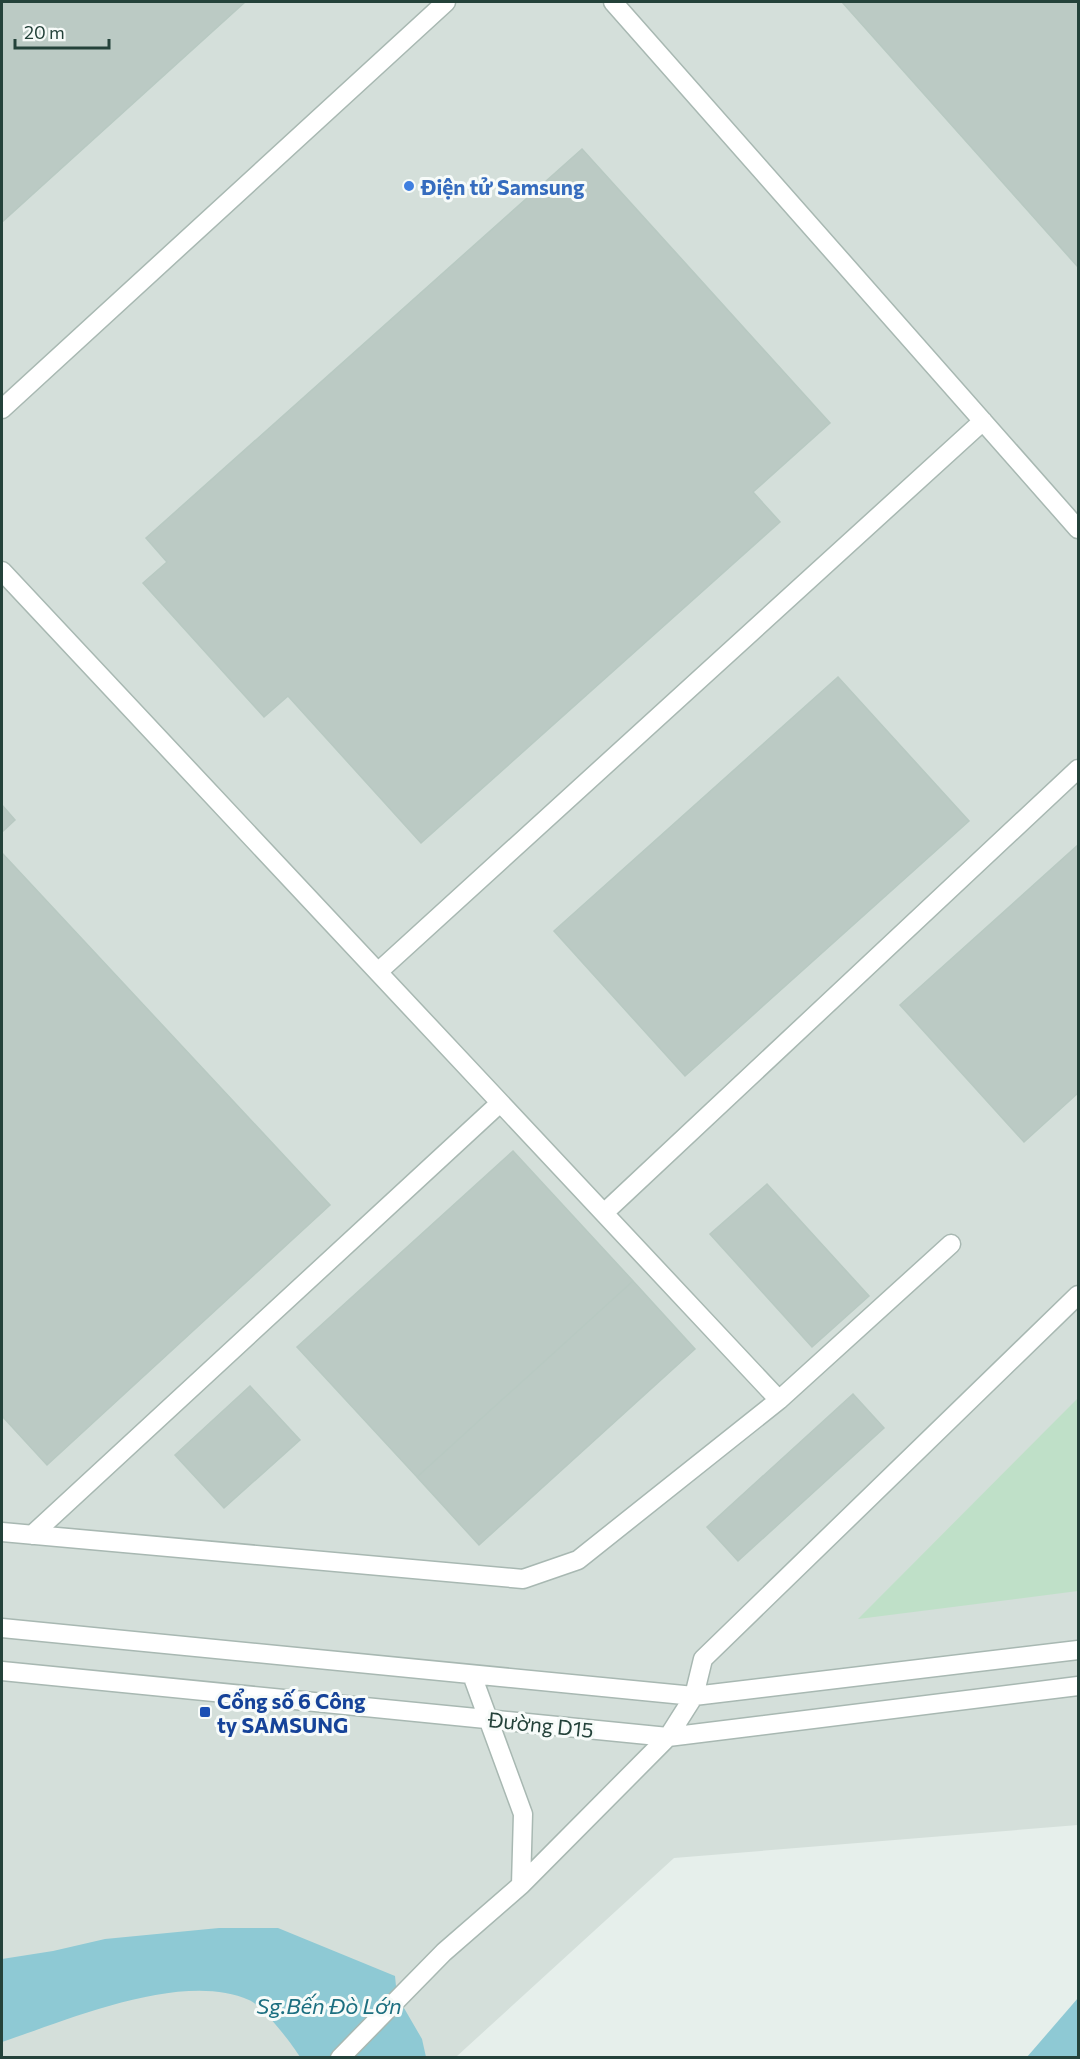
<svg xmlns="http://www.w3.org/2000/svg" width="1080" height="2059" font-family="Commissioner,sans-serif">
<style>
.built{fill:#d4dfda}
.green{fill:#bfe0c8}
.water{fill:#8ec9d4}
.building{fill:#bbcac4;stroke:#b8c9c2;stroke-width:1.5}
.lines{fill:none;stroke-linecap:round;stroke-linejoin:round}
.minor-casing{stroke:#a8b8b2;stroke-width:21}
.minor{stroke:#fff;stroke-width:18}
.shop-dot{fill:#3f7fe0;stroke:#f7fbf9;stroke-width:2}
.transit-dot{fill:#1a4fb4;stroke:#f7fbf9;stroke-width:2}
.labels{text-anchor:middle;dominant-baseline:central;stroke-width:6;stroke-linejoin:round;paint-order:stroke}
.shop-label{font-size:21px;font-weight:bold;fill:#366cbe;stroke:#f7fbf9;text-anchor:start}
.transit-label{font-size:21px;font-weight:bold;fill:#164399;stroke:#f7fbf9;text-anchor:start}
.street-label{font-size:21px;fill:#24423a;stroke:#f7fbf9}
.water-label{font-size:22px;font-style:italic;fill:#1c6f80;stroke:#f7fbf9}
</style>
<rect width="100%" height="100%" fill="#e6efeb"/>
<path class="built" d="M2,2H1078V1825L674,1858L456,2057L2,2058Z"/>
<path class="green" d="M1078,1398V1591L858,1619Z"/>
<path class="water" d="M219,1928H278L395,1976L397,1996L422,2039L426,2057H300C292,2044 263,2006 249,2000C183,1970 67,2020 2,2042V1959L53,1951L105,1939Z
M1078,1998V2057H1027Z"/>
<path class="building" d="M2,2H245L2,222Z
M842,2H1078V267Z
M582,149L830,423L753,492L780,522L421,843L288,696L264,717L143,583L167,562L146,538Z
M838,677L969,821L685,1076L554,931Z
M2,805L15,820L2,832Z
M1078,845V1093L1024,1142L900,1005Z
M2,853L330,1205L47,1465L2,1416Z
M513,1151L633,1281L417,1477L297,1347Z
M767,1184L869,1296L812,1347L710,1234Z
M633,1281L695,1349L479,1545L417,1477Z
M250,1386L300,1440L224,1508L175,1455Z
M853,1394L884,1428L738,1561L707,1527Z"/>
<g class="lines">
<defs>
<path id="minor" d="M613,2L1078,529
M2,409L446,2
M2,571L779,1400
M378,972L983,421
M604,1213L1078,769
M2,1532L523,1579L578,1560L779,1400L951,1244
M32,1535L500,1103
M2,1628L694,1696L1078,1650
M2,1671L668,1737L1078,1686
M472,1675L523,1814L521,1885
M340,2058L444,1952L521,1885L668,1737L694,1696L703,1659L1078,1295"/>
</defs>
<use href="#minor" class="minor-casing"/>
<use href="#minor" class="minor"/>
</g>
<circle class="shop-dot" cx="409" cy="186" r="6"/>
<rect class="transit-dot" x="199" y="1706" width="12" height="12" rx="3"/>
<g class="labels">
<g class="shop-label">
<text x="421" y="186">Điện tử Samsung</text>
</g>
<g class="transit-label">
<text x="217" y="1700">Cổng số 6 Công<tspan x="217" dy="24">ty SAMSUNG</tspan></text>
</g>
<g class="street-label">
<text transform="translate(541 1724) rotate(6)">Đường D15</text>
</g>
<g class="water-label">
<text x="329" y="2005">Sg.Bến Đò Lớn</text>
</g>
</g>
<rect width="1080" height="2059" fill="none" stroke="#24423a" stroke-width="6"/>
<path d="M15 39v9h94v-9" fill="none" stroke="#24423a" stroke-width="3"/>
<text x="24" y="39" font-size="18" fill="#24423a" stroke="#f7fbf9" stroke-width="4.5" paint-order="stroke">20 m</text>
</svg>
